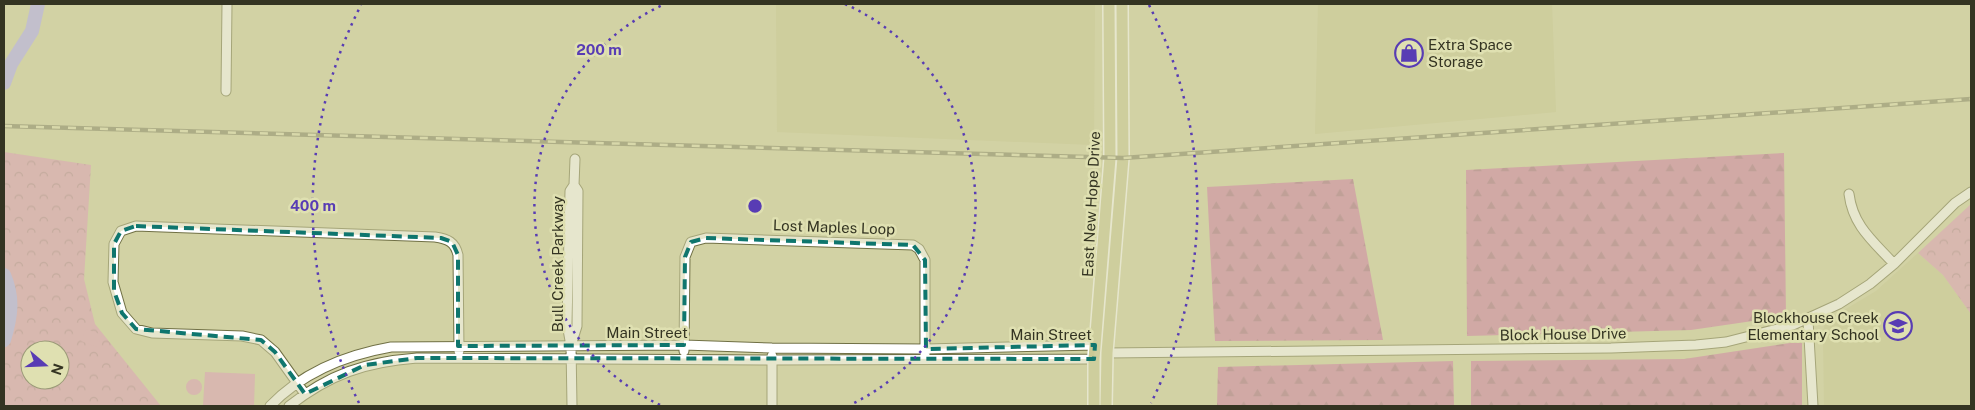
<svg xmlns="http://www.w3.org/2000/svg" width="1975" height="410" font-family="'Public Sans',sans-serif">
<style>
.built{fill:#cac994}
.forest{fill:url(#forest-firs)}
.park{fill:url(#park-crowns);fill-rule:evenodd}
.garden{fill:#df99bc}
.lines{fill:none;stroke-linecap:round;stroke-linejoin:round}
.river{stroke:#b0a8fd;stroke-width:14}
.minor-casing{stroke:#707045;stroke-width:11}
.major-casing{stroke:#fff;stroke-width:14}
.minor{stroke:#fff;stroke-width:9}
.major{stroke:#cbca95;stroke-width:11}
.rail-casing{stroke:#828262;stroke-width:4.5}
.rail{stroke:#dfe0b1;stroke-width:2.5;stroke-dasharray:8;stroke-linecap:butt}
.marked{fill:none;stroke:#0f766e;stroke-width:4;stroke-dasharray:10 6;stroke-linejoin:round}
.ring{fill:none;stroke:#583cb4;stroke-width:2.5;stroke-dasharray:2.5 5}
.labels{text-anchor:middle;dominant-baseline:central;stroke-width:5;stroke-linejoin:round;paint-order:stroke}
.poi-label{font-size:15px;fill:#343422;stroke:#dfe0b1;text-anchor:start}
.street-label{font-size:15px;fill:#343422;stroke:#dfe0b1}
.centre{fill:#583cb4;stroke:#dfe0b1;stroke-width:2.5}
.ring-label{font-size:15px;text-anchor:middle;font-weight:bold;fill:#583cb4;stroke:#dfe0b1;stroke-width:5;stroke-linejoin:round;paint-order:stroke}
</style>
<defs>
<pattern id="forest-firs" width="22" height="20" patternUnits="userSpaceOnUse" patternTransform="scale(1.25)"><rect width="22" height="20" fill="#d079a7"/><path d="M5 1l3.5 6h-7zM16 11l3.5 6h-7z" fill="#aa6488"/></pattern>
<pattern id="park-crowns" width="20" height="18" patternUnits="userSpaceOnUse" patternTransform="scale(1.25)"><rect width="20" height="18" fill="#df99bc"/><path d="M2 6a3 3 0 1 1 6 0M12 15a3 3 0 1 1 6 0" fill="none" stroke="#b67e98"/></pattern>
</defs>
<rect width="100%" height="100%" fill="#d2d2a4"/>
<path class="built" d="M776,4H1095L1094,145L777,132Z
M1318,4H1552L1556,112L1315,134Z
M1918,253L1943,275L1971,314V406H1824L1823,331L1826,321L1876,291Z"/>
<path class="forest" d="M1784,153L1786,316L1691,330L1467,336L1466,170Z
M1353,179L1383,340L1215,341L1207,187Z
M1790,343H1802V406H1471V361L1684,359Z
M1453,361L1454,406H1217L1218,367Z"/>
<path class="park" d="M4,152L91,165L84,279L95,324L161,406H4ZM30,350H60V380H30Z
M1971,204V314L1943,275L1918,253Z
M186 387a8 8 0 1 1 16 0a8 8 0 1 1-16 0Z"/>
<path class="garden" d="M86,329L102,335L97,347L81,341Z
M205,372L255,374L254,406H203Z"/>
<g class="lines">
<path class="river" d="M4,83L11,64L32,31L38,4
M4,275C14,298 11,317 4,340"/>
<defs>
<path id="minor" d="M226,91L227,4
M1849,194C1853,226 1873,241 1894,264
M1808,320L1813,406
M572,342L577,326L578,191L574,185L575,159
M684,351L685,257L691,242L706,238L913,245L919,249L925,260V354
M305,394L275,352L261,340L242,336L152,333L136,329L122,313L113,282L114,244L121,231L136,226L435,237C448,239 455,242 458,255L459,351
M270,406C303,372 345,355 391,347L684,345L772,348L926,349L1095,345L1107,353
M289,406C330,374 365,362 417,358L772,360L1094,359L1107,353L1611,348L1696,345L1726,342L1793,325L1839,304L1870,284L1894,264L1955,203L1971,192
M572,406L571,346L567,324L570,191L574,185
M772,406V356"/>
<path id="major" d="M1094,406V359L1110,158L1109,4
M1106,406L1107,353L1123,158L1122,4"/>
</defs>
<use href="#minor" class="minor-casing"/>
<use href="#major" class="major-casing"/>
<use href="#minor" class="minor"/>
<use href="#major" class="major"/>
<defs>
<path id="rail" d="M4,126L1123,158L1971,99"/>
</defs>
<use href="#rail" class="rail-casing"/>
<use href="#rail" class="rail"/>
</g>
<path d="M0 0H1975V410H0ZM136,226L441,238L452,242L458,255V346L684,345L685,257L691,242L706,238L913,245L925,260L926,349L1095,345L1094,359L417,358L365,365L305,394L275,352L261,340L136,329L122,313L114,291V244L121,231Z" fill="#d2d2a4" fill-opacity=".55" fill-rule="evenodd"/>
<path class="marked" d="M136,226L441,238L452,242L458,255V346L684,345L685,257L691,242L706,238L913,245L925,260L926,349L1095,345L1094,359L417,358L365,365L305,394L275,352L261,340L136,329L122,313L114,291V244L121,231Z"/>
<g class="ring">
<path d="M660 405A221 221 0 0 1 665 4M845 4A221 221 0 0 1 850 405"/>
<path d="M359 403A442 442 0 0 1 361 5M1149 5A442 442 0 0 1 1151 403"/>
</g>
<defs>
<symbol id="shop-ring" viewBox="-11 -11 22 22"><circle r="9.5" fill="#dfe0b1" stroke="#583cb4" stroke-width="1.5"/><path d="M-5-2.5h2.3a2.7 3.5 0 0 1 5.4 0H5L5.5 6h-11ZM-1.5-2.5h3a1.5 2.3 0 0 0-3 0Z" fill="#583cb4"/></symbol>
<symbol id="school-ring" viewBox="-11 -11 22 22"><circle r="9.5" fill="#dfe0b1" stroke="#583cb4" stroke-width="1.5"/><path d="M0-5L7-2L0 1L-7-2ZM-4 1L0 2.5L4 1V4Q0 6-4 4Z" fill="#583cb4"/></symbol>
</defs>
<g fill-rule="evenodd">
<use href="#shop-ring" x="1393" y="37" width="32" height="32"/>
<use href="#school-ring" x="1882" y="310" width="32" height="32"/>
</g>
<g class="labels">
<g class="poi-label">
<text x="1428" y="44">Extra Space<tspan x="1428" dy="17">Storage</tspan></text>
<text x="1879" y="317" text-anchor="end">Blockhouse Creek<tspan x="1879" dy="17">Elementary School</tspan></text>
</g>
<g class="street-label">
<text transform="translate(1091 204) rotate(-87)">East New Hope Drive</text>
<text transform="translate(834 227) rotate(2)">Lost Maples Loop</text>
<text transform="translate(557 264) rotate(-90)">Bull Creek Parkway</text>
<text x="647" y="332">Main Street</text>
<text x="1051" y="334">Main Street</text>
<text transform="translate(1563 334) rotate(-1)">Block House Drive</text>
</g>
</g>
<circle cx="755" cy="206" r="8" class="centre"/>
<g class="ring-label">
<text x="599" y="55">200 m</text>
<text x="313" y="211">400 m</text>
</g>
<rect width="1975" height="410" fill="none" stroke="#343422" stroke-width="10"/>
<g transform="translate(45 365) rotate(109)"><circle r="24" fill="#dfe0b1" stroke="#9b9b78"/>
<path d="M0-4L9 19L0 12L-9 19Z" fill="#583cb4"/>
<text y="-8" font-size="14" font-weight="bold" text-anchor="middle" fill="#343422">N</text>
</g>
</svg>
